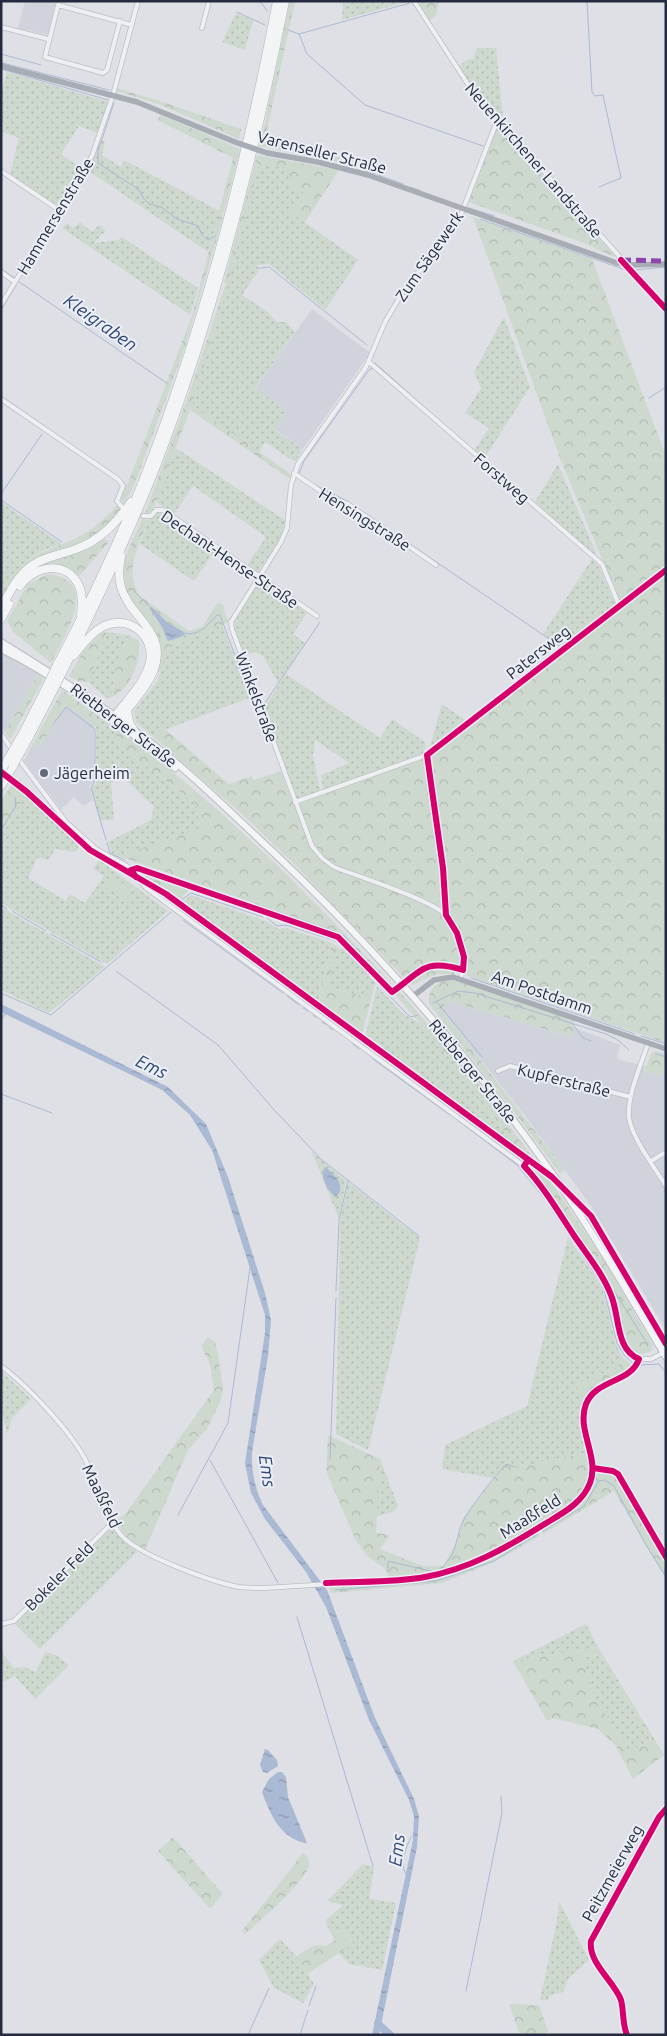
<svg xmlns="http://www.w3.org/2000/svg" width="667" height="2036" font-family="Ubuntu,sans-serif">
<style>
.built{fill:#d0d3dc}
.grass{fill:url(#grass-dots)}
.forest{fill:url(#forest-crowns);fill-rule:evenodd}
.garden{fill:#cdd9ce}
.water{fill:url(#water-ripples)}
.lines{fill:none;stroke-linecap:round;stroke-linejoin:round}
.stream{stroke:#aab9d4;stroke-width:1}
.river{stroke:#aab9d4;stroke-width:8}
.street-casing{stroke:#bdbec3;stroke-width:5.5}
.primary-casing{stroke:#bbbdc3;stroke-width:8}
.highway-casing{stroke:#b1b3ba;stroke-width:9}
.street{stroke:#eeeff2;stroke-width:4}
.secondary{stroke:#a8acb4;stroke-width:5.5}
.primary{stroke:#f3f4f5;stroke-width:6}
.highway{stroke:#f3f4f5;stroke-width:8}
.highway-bridge-casing{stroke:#b1b3ba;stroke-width:9;stroke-linecap:butt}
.secondary-bridge{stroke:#a8acb4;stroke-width:5.5}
.highway-bridge{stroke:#f3f4f5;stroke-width:8}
.quiet{stroke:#8e44ad;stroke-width:5;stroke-dasharray:10 5;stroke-linecap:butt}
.cycleway-casing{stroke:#ebeef5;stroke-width:9}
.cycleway{stroke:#d6006c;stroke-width:6}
.poi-dot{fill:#656a7a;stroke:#ebeef5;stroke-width:2}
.labels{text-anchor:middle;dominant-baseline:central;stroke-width:4;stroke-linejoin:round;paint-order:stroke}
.street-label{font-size:16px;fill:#242b40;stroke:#ebeef5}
.poi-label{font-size:16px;fill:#242b40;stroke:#ebeef5;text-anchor:start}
.water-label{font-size:18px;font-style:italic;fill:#2b4477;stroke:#ebeef5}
</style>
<defs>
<pattern id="grass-dots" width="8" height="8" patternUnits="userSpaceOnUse" patternTransform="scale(1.25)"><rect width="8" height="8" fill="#cdd9ce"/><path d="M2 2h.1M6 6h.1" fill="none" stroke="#b0bab2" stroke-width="1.8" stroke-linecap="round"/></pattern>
<pattern id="forest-crowns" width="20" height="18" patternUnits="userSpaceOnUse" patternTransform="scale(1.25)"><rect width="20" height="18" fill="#cdd9ce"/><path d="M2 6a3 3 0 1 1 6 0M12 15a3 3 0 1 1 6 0" fill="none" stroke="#b0bab2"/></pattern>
<pattern id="water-ripples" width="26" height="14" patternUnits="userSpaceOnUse" patternTransform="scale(1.25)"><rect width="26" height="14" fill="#aab9d4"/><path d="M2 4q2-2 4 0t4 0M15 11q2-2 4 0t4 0" fill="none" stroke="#8a97ad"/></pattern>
</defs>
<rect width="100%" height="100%" fill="#dfe0e5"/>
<path class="built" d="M25,1L56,2L48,35L18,28Z
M312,309L370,353L303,449L274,429L255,389Z
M1,651L38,674L5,732L1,727Z
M65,705L94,725L95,781L89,786L93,800L83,806L74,797L61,809L24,761L32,745L39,748Z
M448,1001L571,1037L573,1027L620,1045L617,1059L645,1066L644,1071L666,1077V1330L591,1206L526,1117L441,1009Z"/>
<path class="grass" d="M343,1H410L342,20Z
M236,13L253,20L245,50L222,42Z
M477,48H496L503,119L472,88L459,66L468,59L473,60Z
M7,72L109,102L98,133L79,126L61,154L82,169L59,205H57L10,175L19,138L2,132L4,123L1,122V92Z
M100,140L105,141L102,155L121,167L124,160L220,211L208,252L86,169Z
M259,164L292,169L305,194L292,213L358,260L325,310L269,264L256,265L260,269L242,295L268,312L277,322H286L295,332L255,388L287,411L274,430L303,449L295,462L265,442L259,452L191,405L224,298Z
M80,222L92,232L99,225L106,230L94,243L118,240L122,237L198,288L190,315L62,228L67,223L73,228Z
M504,317L530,387L484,459L474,451L489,428L465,413L481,388L474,372Z
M176,448L286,521L279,541L258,572L247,565L266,537L193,486L174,514L156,502Z
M558,464L596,553L595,555L535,502Z
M1,502L62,544C32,551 16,567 1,593Z
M159,512L215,550L194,581L140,544L149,520Z
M592,559L599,566L615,604L562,647L543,634Z
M258,582H261L307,613L293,634L305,643L278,683L263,656L254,652L244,655L234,629L235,622Z
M222,624L249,698L151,735L136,722L134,711L158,680L166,650Z
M107,632L128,635L114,673L112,697L107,698L88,682Z
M286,674L380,738L392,719L426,743L424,753L323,790L321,775L349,763L315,740L313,755L320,791L297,799L264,708Z
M442,704L468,722L428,752L430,746Z
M96,714L117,728L115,742L197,805L199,830L119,856L112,853L108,842L151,820L154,807L125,779L111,782L114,820H100L91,787L96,784Z
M25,795L79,845L76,852L55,849L49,860L37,858L28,878L66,901L70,894L85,903L104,876L93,869L99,860L168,911L107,964L1,903V835Z
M190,895L266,921L279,929L286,928L332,943L318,1003L183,903Z
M1,907L105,967L49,1013L1,990Z
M342,948L376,983L370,998L327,987L335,953Z
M377,986L402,1013L421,1024L464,1075L505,1132L502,1138L365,1038Z
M312,1152L346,1181L339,1219Z
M348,1182L420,1238L368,1450L336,1434L340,1222Z
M568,1237L602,1287L616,1344L622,1357L618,1367L576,1385L585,1400L581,1419L588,1452L517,1468L507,1462L493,1478L442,1469L445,1445L527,1406Z
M1,1371L31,1399L12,1418L7,1434L1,1408Z
M380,1459L398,1506L392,1512L376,1517Z
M111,1528L137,1552L40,1649L14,1623Z
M586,1624L598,1647L513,1661Z
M1,1651L14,1668L25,1667L36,1672L45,1652L56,1655L69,1665L35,1699L15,1676L3,1682L1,1679Z
M600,1655L650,1739L630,1753L595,1698L581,1657Z
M363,1864L374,1867L369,1899L396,1903L382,1970L349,1964L339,1953L353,1943L343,1931L330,1932L325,1921L343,1905L327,1901Z
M559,1901L589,1960L568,1979L563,1992L549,1996L548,2000H540L557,1920Z
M280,1939L296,1956L314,1984L303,2003L274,1988L259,1960Z"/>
<path class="forest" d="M290,1H295L266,135L348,160V164L260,146Z
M417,1H439L436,16L429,21Z
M117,88L163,102L241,129L239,139L161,105L117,91Z
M161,115L240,149L219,231L185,347L135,483L124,505L119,497L128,483L192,316L233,158L157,120Z
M497,125L615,256L614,257L581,242L469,202Z
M257,155L339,170L305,222L291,213L305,194L286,184L292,169L259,165L224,298L192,405L291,474L290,479L190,410L156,502L151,512L145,513L186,402L226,283L224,282Z
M473,217L592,259L666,456V567L620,602L560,458Z
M117,505L122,508L106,528L88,541L43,557L1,602C1,591 6,584 13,575C31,550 57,549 82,535C96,527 106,517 117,505Z
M142,519L149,520C139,545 123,571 140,596L189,631L202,627L218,602L223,605L228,622L166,650L161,673L157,671C173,626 126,615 123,578C121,558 135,537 142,519Z
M105,539L108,543L79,576C66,565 50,561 34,569L33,567Z
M48,574C102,580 64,637 51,663L13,632L7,621L28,584Z
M666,574V1043L467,976L466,969L460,967L454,974H437L411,985L297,867L243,815L151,735L165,729L229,784L252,776L253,780L281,771L294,805L427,757Z
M103,632H107L88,682L78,681L69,676L86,646Z
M128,635L139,641C141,661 132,687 112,697L114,673Z
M38,674L44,678L10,740L5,732Z
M62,690L96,714V727L65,705L39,748L32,745Z
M117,728C220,805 309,893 395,988L392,990L337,932L119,856L199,829L197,805L115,742Z
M12,784L25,795L1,835V801Z
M138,871L190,888L179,901L139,875Z
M332,943L340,949L335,954L327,987L370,998L375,984L362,1035L318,1003Z
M454,980L574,1020L572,1037L448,1001L441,1009L565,1170L560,1174L521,1121L429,1004C427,987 438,981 454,980Z
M398,990L469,1071L539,1166L502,1138L505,1132L464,1075L394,993Z
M656,1051L666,1054V1077L644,1071L651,1054Z
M530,1165L550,1180L602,1257L653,1345L651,1352L640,1354L632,1350L626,1341L616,1296L608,1277Z
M208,1337L215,1342L218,1354L223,1388L221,1400L207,1429L188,1450L145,1550C131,1543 123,1535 116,1521L126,1513L214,1390L210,1364L201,1346Z
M622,1357L632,1365L631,1369L601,1384L585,1400L576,1385L618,1367Z
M328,1435L380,1459L376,1533L390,1535L380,1549L423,1566H443L457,1541L463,1518L507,1462L517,1468L588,1452C590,1468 589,1482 579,1496C570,1509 552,1516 539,1524C503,1545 465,1569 423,1575C412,1576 400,1576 389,1577L384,1568L367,1556L355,1539L326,1471Z
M603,1471L612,1473L621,1479L666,1560V1579L614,1491L543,1534L541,1529C566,1515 589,1503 595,1474Z
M536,1532L540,1536L494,1562L442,1583L331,1593L327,1585L426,1579L493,1558Z
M598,1647L664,1755L633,1779L616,1746L598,1729L553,1718L547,1721L513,1661ZM600,1655L650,1739L630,1753L595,1698L582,1657Z
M173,1837L223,1894L210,1909L158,1851Z
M303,1853C308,1856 310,1861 309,1866C303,1884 260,1921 245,1934L242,1931Z
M343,1931L353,1944L307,1974L296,1956L315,1945L326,1946L335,1940L330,1932Z
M509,2004L539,2005L548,2031L544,2035H520Z"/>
<path class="garden" d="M112,876L133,890L127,900L106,887Z"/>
<path class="water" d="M151,607L168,623L184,632L183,636L168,641L162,627L150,609Z
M1,1004L168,1087L206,1124L228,1177L265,1293L271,1320L268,1356L252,1452C251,1471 255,1488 263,1505L327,1590L375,1718L414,1799L419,1816L417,1847L379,2035H372L413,1840L414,1816L409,1800L369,1720L326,1607L306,1572L265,1519L251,1493L245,1463L265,1333V1315L212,1150L190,1115L162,1090L146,1082L1,1012Z
M325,1167C335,1175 347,1186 336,1197C327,1191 319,1176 325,1167Z
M265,1749L268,1750L277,1760L278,1766L267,1773L263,1772L260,1765Z
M278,1772H282L286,1777L288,1797L307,1843C281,1840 270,1814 262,1792L269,1779Z"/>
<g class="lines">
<path class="stream" d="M260,1L267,11
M587,1L592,92L595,96L603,95L621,178L599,187
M237,12L265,25
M288,30L299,34L410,3
M299,34L307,54L365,105L483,146
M1,54L41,65
M2,63L109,90
M1,69L108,100
M114,103L98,151V163L138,189L144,199L149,204L161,207L177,219L198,226L202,235L208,240L215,236
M361,169L375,174
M378,175L403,184
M410,187L421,191
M469,208L494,216
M480,219L626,270L666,313
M666,267L634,270L666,305
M260,268L269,267L367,345
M1,269L15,278
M18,281L168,384
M1,310L16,285
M375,363L449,429
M1,396L46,427
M649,398L666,387
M299,474L304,461L369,370L373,368
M315,485L347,501L561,647L615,606
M1,494L42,434
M1,500L62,542
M136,593L151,608
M183,633C199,637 208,625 217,615H220L250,696
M263,706L320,622
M54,723L66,707L95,729V781L91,788L106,840
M1,830L16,806L15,797
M107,843L110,853L125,860
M137,864L337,932L344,936L390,986
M180,901L191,893L263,917
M1,905L7,909
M176,906L177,904
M180,908L288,988
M12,911L46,931
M267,918L277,926L286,925L336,941L369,975
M183,920L283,993
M51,934L101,962
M116,971L218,1045L276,1112L322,1160L419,1236
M471,978L635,1034
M378,984L407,1014L411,1017L418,1015
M293,991L360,1041
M1,993L51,1015L171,912
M287,996L299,1005
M436,1001L482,1057
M433,1003L458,991L475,993L606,1034L618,1040L629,1050
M303,1008L308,1011
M313,1015L317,1018
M1,1020L5,1014
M322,1022L327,1025
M572,1023L583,1038L591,1041
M329,1027L333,1030
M641,1036L666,1044
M363,1043L403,1071
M353,1044L359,1049
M656,1054L666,1057
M373,1059L450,1115
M406,1074L454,1109
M1,1094L52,1113
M457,1111L525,1161
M456,1119L517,1165L545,1199L603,1286L617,1343L624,1355L634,1364
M528,1165L545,1186L608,1279L621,1320
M613,1289L648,1345
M336,1291L339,1221L348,1180
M640,1365L659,1364L666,1373
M330,1459L336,1298
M210,1460L278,1583
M178,1515L228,1423L250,1268
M543,1531L584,1506L599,1481L605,1480L614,1486L646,1545L666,1577
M388,1572V1561L435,1572C462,1555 452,1538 466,1516C477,1498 492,1480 506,1464L515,1467
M335,1590L436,1581L494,1561L537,1534
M297,1617L373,1866
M406,1874C399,1863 406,1848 411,1837L414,1835
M466,1991L502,1813L501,1796
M309,2006L316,1986
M248,2035L269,1988
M300,2035L308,2010"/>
<path class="river" d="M378,2024L390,2035"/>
<defs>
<path id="street" d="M414,1L471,89L666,309
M120,21L107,70L103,73L45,57L58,5L132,25
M1,27L48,39
M202,28L209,1
M1,171L59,210
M1,272L15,282
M1,305L92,156L113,95L138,1
M369,362L602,564L619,605
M1,399L119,480L123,486L117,501L122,507
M294,473L326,495L348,504L436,565
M143,516H151L156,510H163L317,616
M1,734L13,751
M17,757L66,822L96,849L127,866L146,888L524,1166L541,1186L604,1279L612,1297L623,1343L629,1353L639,1359H651L663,1353
M295,802L427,755L666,570
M461,979C465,959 462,932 447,916C432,900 359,877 334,867L323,859L312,846L232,629L231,622L281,542L287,528L291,485L298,464L366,367L385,322L401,295L460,217L497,121
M648,1043C641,1066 627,1094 629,1118C632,1138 655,1168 666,1186
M498,1071L510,1066L631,1097
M651,1161L666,1152
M1,1366C27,1385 70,1431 85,1459C97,1483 104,1514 121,1535C138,1555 212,1582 239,1587C247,1588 257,1588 265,1588L424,1578L492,1556L563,1513L581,1499L591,1480L592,1460L584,1418L588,1400L597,1389L633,1370L639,1359
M593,1468L613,1471L618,1474L666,1557
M1,1624L14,1621L113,1522
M627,2035C622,2023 624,2011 621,2000C614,1981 588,1963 591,1941L659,1817L666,1809"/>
<path id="primary" d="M1,642C59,678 116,714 169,757C200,782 228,810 257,837C367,939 468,1053 554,1176C594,1234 630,1296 666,1357
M1,649C60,678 124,726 175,768"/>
<path id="highway" d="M20,586C34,565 67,560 79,586C83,595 82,605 81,614
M1,608C9,594 16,578 30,567C43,557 60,555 76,549C101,540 116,523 131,502
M1,619L9,604
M74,655C83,644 92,632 104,626C129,614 155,636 150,662C145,684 125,702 112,720
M57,665C84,614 109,562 132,508C199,346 244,174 277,1
M64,669C97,602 129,535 156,466C214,316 254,159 285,1
M127,710L129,722L134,731
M117,723C129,706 147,688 154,669C168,632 130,618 121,587C118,577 119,567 121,556
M23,733L46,688
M29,737L53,691
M1,786L13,766"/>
</defs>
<use href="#street" class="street-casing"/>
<use href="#primary" class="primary-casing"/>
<use href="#highway" class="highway-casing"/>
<use href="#street" class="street"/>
<path class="secondary" d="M1,66L137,102L235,142
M267,153L318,162L368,175L617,263L630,265L666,264
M412,997L434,980L453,977L666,1049"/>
<use href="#primary" class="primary"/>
<use href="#highway" class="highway"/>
<defs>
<path id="highway-bridge" d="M46,688L57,665
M53,691L64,669
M13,766L29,737
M1,771L23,733"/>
</defs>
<use href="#highway-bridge" class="highway-bridge-casing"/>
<path class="secondary-bridge" d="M235,142L267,153"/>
<use href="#highway-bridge" class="highway-bridge"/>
<path class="quiet" d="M621,260L666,261"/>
<defs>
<path id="cycleway" d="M621,260L666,309
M1,772L27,792L90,850L166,894L552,1177L591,1216L666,1344
M136,877L131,870L137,868L338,937L392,992C422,971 424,958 463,970L464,957L457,933L446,915L443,868L427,755L666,570
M593,1468L613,1471L618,1474L666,1557
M326,1583C358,1581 393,1583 425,1577C469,1569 506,1548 543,1525C561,1514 582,1504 590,1483C600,1457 576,1430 586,1404C596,1379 631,1383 639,1359C615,1349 620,1316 611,1295C603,1274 588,1256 575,1237C559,1213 544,1187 524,1166L528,1160
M627,2035C622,2023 624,2011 621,2000C614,1981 588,1963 591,1941L659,1817L666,1809"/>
</defs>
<use href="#cycleway" class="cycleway-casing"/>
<use href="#cycleway" class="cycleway"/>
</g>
<circle class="poi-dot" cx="44" cy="773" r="5"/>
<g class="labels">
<g class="street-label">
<text transform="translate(322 152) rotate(14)">Varenseller Straße</text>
<text transform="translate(534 160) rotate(49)">Neuenkirchener Landstraße</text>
<text transform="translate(55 216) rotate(-59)">Hammersenstraße</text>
<text transform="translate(429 256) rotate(-55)">Zum Sägewerk</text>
<text transform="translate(502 478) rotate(41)">Forstweg</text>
<text transform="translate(365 519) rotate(32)">Hensingstraße</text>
<text transform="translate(230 559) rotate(34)">Dechant-Hense-Straße</text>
<text transform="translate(538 652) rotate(-38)">Patersweg</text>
<text transform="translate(257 697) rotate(70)">Winkelstraße</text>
<text transform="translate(124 725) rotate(37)">Rietberger Straße</text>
<text transform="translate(542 992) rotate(19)">Am Postdamm</text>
<text transform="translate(473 1071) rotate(51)">Rietberger Straße</text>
<text transform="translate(564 1080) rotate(14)">Kupferstraße</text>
<text transform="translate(102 1496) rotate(64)">Maaßfeld</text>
<text transform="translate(530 1516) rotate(-32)">Maaßfeld</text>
<text transform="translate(59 1576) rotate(-45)">Bokeler Feld</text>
<text transform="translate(612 1873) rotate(-61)">Peitzmeierweg</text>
</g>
<g class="poi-label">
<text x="54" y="773">Jägerheim</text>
</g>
<g class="water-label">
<text transform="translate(101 322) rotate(35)">Kleigraben</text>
<text transform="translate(152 1066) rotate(26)">Ems</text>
<text transform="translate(268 1471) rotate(82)">Ems</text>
<text transform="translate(396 1850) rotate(-83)">Ems</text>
</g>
</g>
<rect width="667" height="2036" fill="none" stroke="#242b40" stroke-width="5"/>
</svg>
